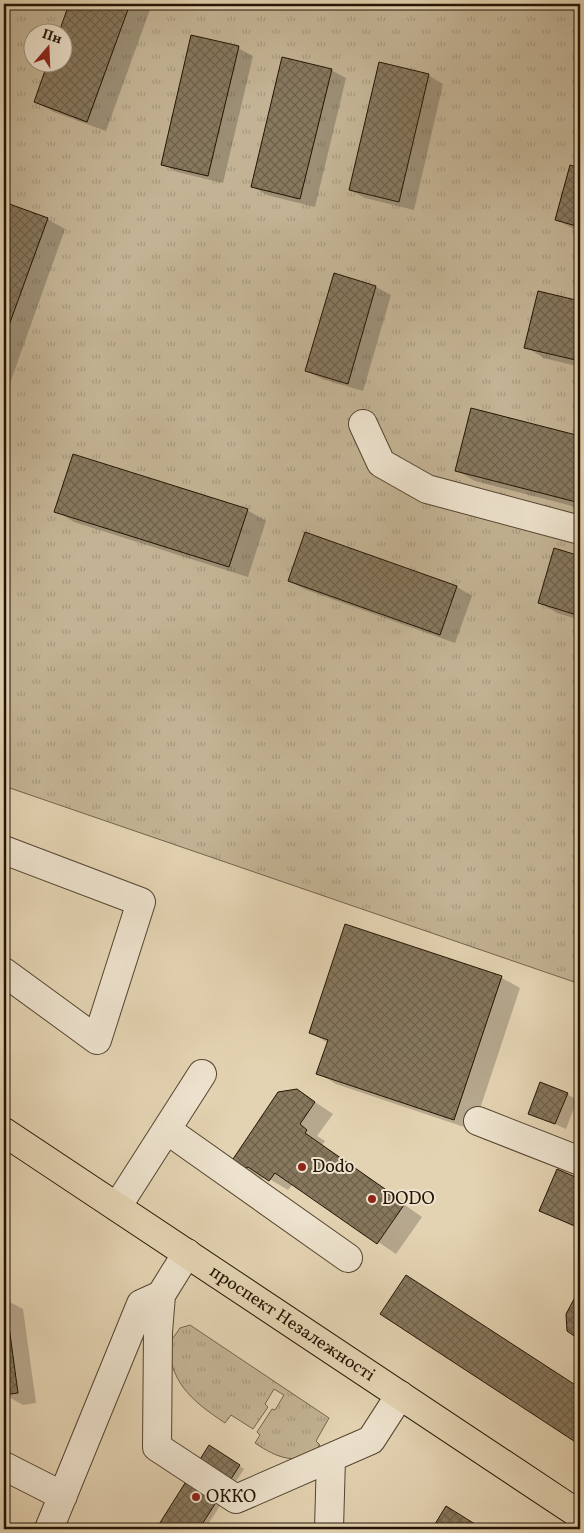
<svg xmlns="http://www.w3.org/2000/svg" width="584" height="1533" font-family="Vollkorn,serif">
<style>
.grass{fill:url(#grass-tufts);stroke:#73644c;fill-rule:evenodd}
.shadow{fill:#0003}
.building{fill:url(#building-cross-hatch);stroke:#231504}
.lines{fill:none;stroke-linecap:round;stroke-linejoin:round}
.minor-casing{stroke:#534430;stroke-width:30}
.major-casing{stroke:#231504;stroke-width:30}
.minor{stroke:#ede2cd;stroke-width:28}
.major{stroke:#e4d3b2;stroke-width:28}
.poi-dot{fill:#8f2418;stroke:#ede2cd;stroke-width:2}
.labels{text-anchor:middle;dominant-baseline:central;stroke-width:4;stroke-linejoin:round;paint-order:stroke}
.poi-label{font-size:18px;fill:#231504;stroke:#ede2cd;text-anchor:start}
.street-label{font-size:18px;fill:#231504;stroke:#ede2cd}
</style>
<defs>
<pattern id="grass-tufts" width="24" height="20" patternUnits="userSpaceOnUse" patternTransform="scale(1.25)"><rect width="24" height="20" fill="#c3b394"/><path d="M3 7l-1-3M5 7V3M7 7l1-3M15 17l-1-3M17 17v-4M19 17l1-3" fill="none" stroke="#a7997e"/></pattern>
<pattern id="building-cross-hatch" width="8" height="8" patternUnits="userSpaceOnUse" patternTransform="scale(1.25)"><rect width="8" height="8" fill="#87785e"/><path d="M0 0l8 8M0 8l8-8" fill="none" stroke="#6e614b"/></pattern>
</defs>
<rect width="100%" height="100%" fill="#e4d3b2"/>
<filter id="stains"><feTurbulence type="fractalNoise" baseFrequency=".004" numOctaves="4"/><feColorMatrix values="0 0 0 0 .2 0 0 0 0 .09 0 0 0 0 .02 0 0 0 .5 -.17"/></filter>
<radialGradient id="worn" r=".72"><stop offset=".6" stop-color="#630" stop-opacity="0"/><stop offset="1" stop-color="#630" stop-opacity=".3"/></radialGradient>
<path class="grass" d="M4,4H580V984L4,786ZM32,32H62V62H32Z
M190,1325L329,1418L316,1441L320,1445C300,1468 277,1458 255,1443L260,1435L257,1432L272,1409L275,1410L284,1395L274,1389L265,1404L268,1407L253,1429L231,1415L225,1423C189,1399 170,1382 167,1337L173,1338L180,1328Z"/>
<path class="shadow" d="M40,4H60L59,9Z
M70,4H152L106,131L54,112L35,102L62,62V32H60Z
M238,48L253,56L223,183L177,172L162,164Z
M331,70L346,78L315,207L267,195L252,186Z
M428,75L443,84L414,210L365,198L350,190Z
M570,167L580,169V232L557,220Z
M4,203L47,219L65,229L4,400Z
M376,287L391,295L363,391L322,379L307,371Z
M539,293L580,303V367L544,358L526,347Z
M472,410L580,437V508L475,481L456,470Z
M247,510L266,521L248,577L74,522L56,511Z
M306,534L457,587L472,596L455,643L304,589L289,581Z
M555,550L580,558V620L557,613L539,602Z
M346,926L502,978L520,988L473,1130L336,1084L318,1073L328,1043L311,1033Z
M297,1090L333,1114L317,1136L325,1141L322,1145L403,1201L402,1203L422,1217L396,1254L293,1184L288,1190L266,1177L254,1183L229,1168Z
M567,1094L577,1100L566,1129L530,1113Z
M558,1171L580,1180V1230L541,1211Z
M406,1276L580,1388V1444L382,1314Z
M4,1299L23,1309L36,1403L23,1405L7,1396L4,1398Z
M209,1447L244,1469L205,1529H158Z"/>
<path class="building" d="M69,4H130L87,122L34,102L48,62H62V32H59Z
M191,35L239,46L208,176L161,165Z
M282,57L332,69L300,199L251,187Z
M379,62L429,74L399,202L349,190Z
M570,165L580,168V227L555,220Z
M4,202L48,218L4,339Z
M334,273L376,286L348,384L305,371Z
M538,291L580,301V361L524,348Z
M471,408L580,436V503L455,471Z
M73,454L248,509L229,567L54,512Z
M305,532L457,586L440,635L288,581Z
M554,548L580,556V616L538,603Z
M345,924L502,976L454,1120L316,1074L328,1040L309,1033Z
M540,1082L568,1093L555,1124L528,1114Z
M297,1089L315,1102L300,1124L307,1130L305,1133L385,1189L384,1191L404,1205L377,1244L275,1173L269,1181L248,1167L235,1173L227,1168L278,1092Z
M557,1169L580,1179V1228L539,1211Z
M406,1275L580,1388V1445L380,1314Z
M580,1288V1340L567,1331L566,1314Z
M5,1297L18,1393L4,1395V1298Z
M209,1445L240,1465L199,1529H156Z
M446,1506L483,1529H432Z"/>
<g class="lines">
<defs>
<path id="minor" d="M363,424L381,463L427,489L580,530
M4,850L141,902L97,1040L4,972
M478,1121L580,1161
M167,1130L348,1258
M117,1207L202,1074
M187,1253L161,1295L158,1332L157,1447L236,1499L371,1440L400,1395
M4,1466L63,1496
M49,1529L141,1304L161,1295
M329,1529L331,1458"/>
<g id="major">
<path id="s1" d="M4,1132L580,1515"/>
</g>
</defs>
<use href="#minor" class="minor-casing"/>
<use href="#major" class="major-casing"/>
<use href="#minor" class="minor"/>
<use href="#major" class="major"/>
</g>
<g class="poi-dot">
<circle cx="302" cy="1167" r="5"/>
<circle cx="372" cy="1199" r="5"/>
<circle cx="196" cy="1497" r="5"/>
</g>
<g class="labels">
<g class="poi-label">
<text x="312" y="1167">Dodo</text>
<text x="382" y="1199">DODO</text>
<text x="206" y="1497">ОККО</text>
</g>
<g class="street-label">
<text stroke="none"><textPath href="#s1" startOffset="346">проспект Незалежності</textPath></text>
</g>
</g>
<rect width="584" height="1533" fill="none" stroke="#e4d3b2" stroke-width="20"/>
<rect x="5" y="5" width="574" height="1523" fill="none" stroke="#231504" stroke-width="2.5"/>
<rect x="10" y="10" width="564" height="1513" fill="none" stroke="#231504"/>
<g transform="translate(48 48) rotate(19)"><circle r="24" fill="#ede2cd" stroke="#9c907d"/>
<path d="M0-4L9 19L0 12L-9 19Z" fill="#8f2418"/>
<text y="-8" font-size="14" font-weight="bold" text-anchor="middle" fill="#231504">Пн</text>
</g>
<rect width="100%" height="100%" filter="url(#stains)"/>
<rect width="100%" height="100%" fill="url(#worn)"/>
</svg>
